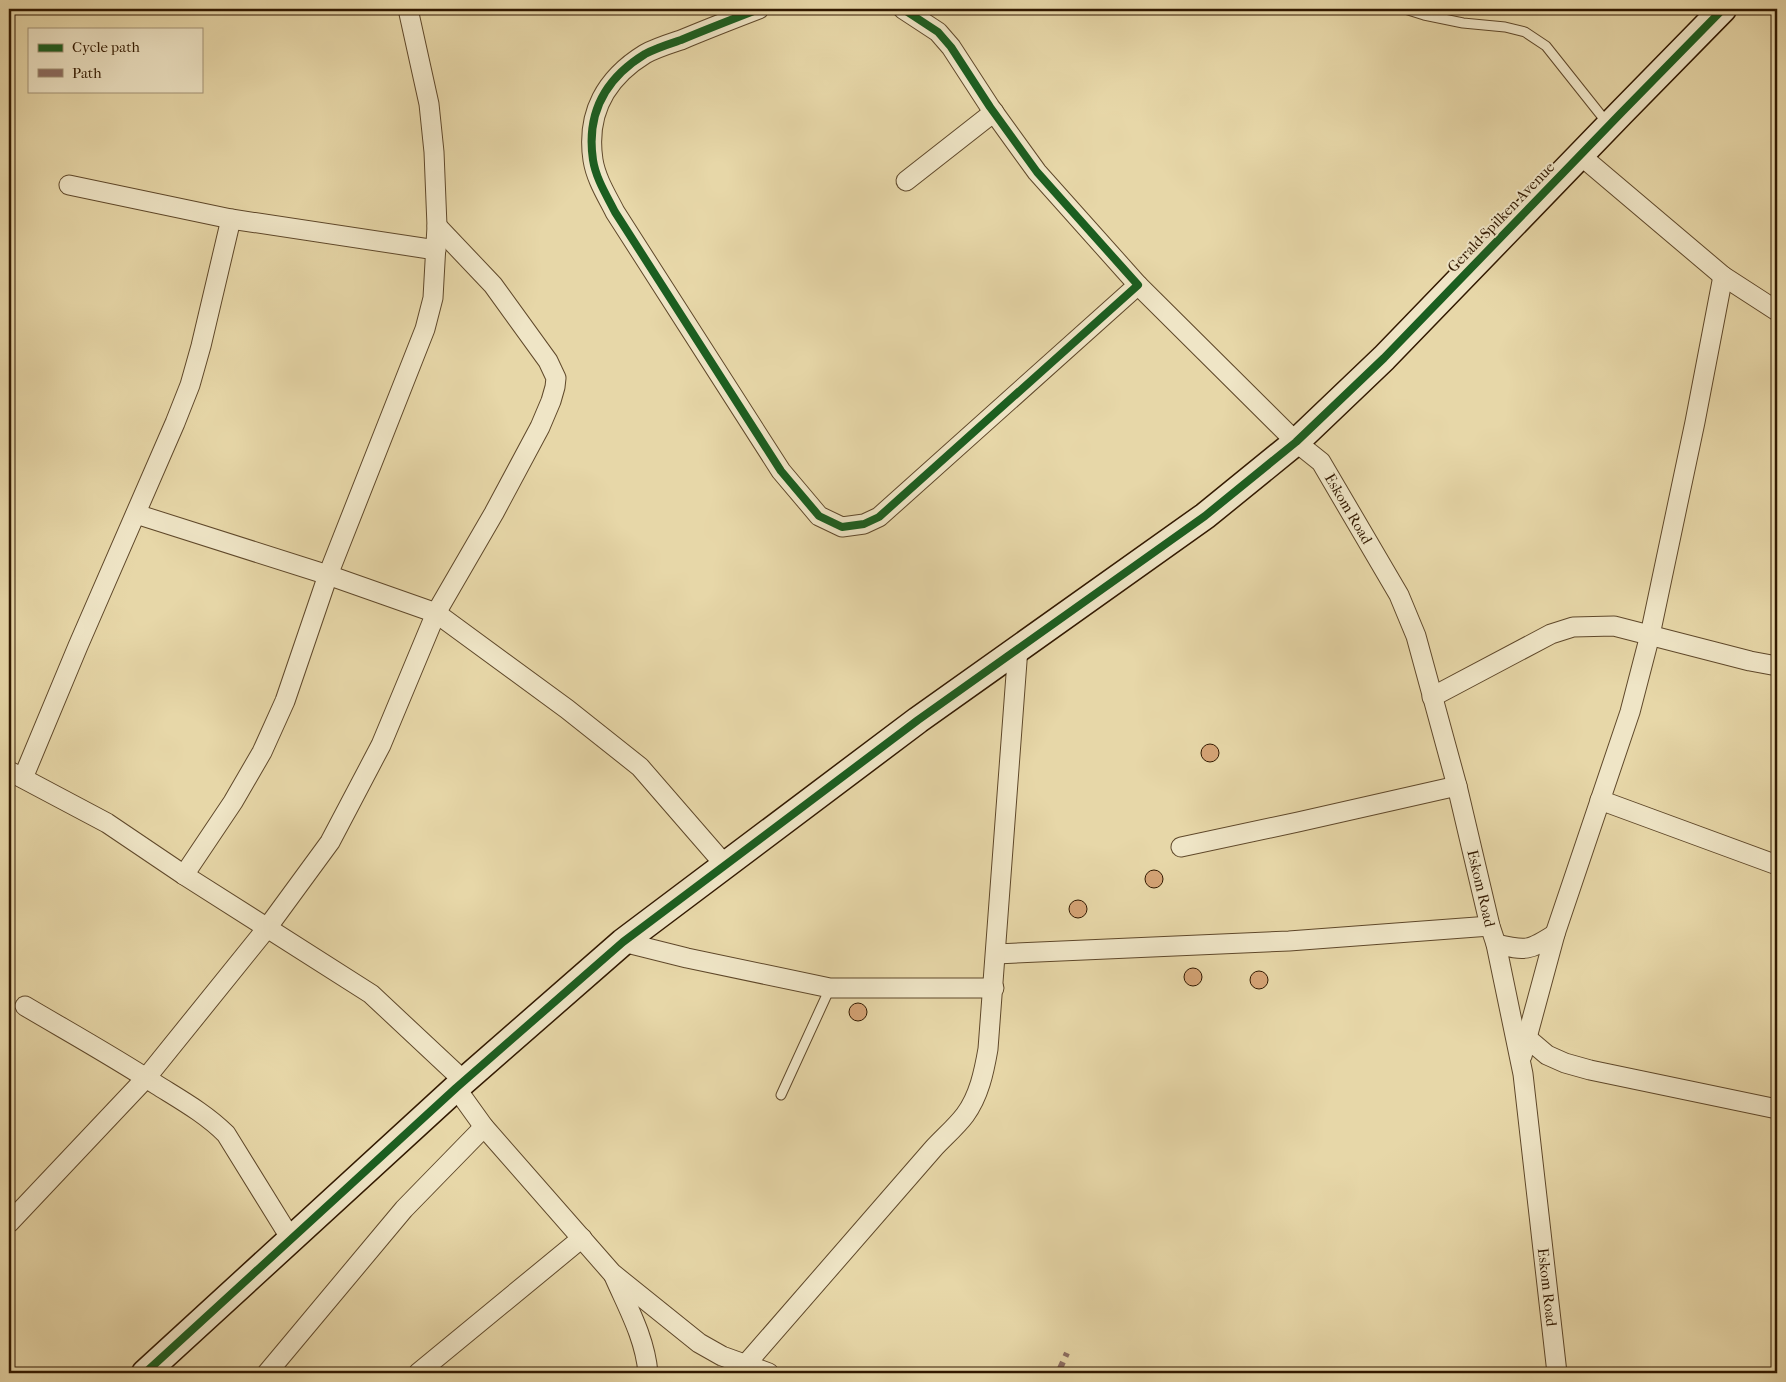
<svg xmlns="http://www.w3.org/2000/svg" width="1786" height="1382" font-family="'IM FELL French Canon',serif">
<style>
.building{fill:#d4a375;stroke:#321900}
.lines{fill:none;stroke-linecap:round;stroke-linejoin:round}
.lane-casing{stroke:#5f482a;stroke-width:11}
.street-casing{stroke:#5f482a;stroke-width:21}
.secondary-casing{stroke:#321900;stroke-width:29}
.lane{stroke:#efe5c6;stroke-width:9}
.street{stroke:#efe5c6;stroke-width:19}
.secondary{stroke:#efe5c6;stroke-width:26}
.quiet{stroke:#8d6e63;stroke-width:6;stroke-dasharray:12 6;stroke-linecap:butt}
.cycleway-casing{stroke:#efe5c6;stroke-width:11}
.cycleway{stroke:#1b5e20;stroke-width:8}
.labels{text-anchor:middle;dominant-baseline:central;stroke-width:4;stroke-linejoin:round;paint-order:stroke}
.street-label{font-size:15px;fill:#321900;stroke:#efe5c6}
</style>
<rect width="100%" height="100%" fill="#e7d7a8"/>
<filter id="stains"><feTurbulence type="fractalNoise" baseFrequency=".004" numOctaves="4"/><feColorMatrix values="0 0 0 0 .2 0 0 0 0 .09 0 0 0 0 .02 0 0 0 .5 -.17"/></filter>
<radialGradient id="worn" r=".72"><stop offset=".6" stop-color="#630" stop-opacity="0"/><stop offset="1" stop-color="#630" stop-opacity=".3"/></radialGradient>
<path class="building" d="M1201 753a9 9 0 1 1 18 0a9 9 0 1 1-18 0Z
M1145 879a9 9 0 1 1 18 0a9 9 0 1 1-18 0Z
M1069 909a9 9 0 1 1 18 0a9 9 0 1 1-18 0Z
M1184 977a9 9 0 1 1 18 0a9 9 0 1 1-18 0Z
M1250 980a9 9 0 1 1 18 0a9 9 0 1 1-18 0Z
M849 1012a9 9 0 1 1 18 0a9 9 0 1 1-18 0Z"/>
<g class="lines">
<defs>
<path id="lane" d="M1405,9L1424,15L1463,23L1505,27L1525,32L1546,46L1608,124
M781,1095L830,988"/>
<g id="street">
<path d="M759,9C733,19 707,29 681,40C669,44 656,48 645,54C606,78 586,113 593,160C596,179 607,196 615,212L781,471L819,516L842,527L864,524L879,517L1138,285L1037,172L990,107L951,47L938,32L903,9"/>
<path d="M1580,155L1723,276L1777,311"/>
<path d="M906,181L994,112"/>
<path d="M69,185L231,219L436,250"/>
<path id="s1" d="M1138,285L1296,442L1321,462L1399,595L1416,636L1457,786L1490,926L1496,944L1523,1074L1557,1373"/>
<path d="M136,514L328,575L436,613L567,709L640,767L725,865"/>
<path d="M1432,697L1551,634L1573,627L1614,626L1750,661L1777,666"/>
<path d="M9,771L107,823L184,875L371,994L464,1081"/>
<path d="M23,778L78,646L175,423L190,385L201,346L231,219"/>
<path d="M1600,800L1777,865"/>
<path d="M1181,847L1298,822L1457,786"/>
<path d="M184,875L233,802L262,752L285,701L328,575L425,329L433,298L437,226L434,152L429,104L408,9"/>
<path d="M623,942L687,958L830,988H994"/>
<path d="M1496,944C1526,951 1529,951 1555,934"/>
<path d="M996,954L1289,941L1490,926"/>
<path d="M25,1006C69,1032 114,1057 157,1085C181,1100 206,1114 226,1134L291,1239"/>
<path d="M1527,1038L1547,1055L1565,1063L1590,1070L1777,1109"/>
<path d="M1522,1056L1555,934L1630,712L1650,635L1695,422L1723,276"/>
<path d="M456,1088L484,1127L612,1273L699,1343L722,1356L769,1373"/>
<path d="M9,1223L146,1078L267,928L330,842L381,745L436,613L494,513L540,427L551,401L555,387L556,378L548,361L493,285L437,226"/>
<path d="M614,1276C628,1308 645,1338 648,1373"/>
<path d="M746,1364L933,1149C943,1138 956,1127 965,1115C979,1096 984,1072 988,1049L1018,648"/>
<path d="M267,1373L404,1209L484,1127"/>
<path d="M418,1373L582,1238"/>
</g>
<path id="secondary" d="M145,1373L456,1088L623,942L918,720L1205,516L1296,442L1384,358L1621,113L1723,9"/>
</defs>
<use href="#lane" class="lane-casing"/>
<use href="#street" class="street-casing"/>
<use href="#secondary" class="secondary-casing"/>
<use href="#lane" class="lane"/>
<use href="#street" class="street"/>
<use href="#secondary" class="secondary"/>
<path class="quiet" d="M1058,1373L1067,1353"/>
<defs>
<path id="cycleway" d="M759,9C733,19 707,29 681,40C669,44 656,48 645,54C606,78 586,113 593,160C596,179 607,196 615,212L781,471L819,516L842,527L864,524L879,517L1138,285L1037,172L990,107L951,47L938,32L903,9
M145,1373L456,1088L623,942L918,720L1205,516L1296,442L1384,358L1621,113L1723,9"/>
</defs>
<use href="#cycleway" class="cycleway-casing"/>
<use href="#cycleway" class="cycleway"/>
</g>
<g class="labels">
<g class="street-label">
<text transform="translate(1501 217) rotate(-46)">Gerald Spilken Avenue</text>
<text stroke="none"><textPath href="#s1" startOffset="309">Eskom Road</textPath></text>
<text stroke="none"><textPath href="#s1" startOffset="714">Eskom Road</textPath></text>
<text stroke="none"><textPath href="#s1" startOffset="1119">Eskom Road</textPath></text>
</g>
</g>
<rect width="1786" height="1382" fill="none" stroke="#e7d7a8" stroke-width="30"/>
<rect x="10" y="10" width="1766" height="1362" fill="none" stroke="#321900" stroke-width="2.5"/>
<rect x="15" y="15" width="1756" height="1352" fill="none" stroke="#321900"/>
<rect x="28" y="28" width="175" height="65" fill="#efe5c6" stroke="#a39377"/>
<rect x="38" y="44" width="25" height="8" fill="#1b5e20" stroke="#a39377"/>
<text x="72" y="52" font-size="15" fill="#321900">Cycle path</text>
<rect x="38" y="69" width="25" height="8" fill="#8d6e63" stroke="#a39377"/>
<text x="72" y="78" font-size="15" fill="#321900">Path</text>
<rect width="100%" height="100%" filter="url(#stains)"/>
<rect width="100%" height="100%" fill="url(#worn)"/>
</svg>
